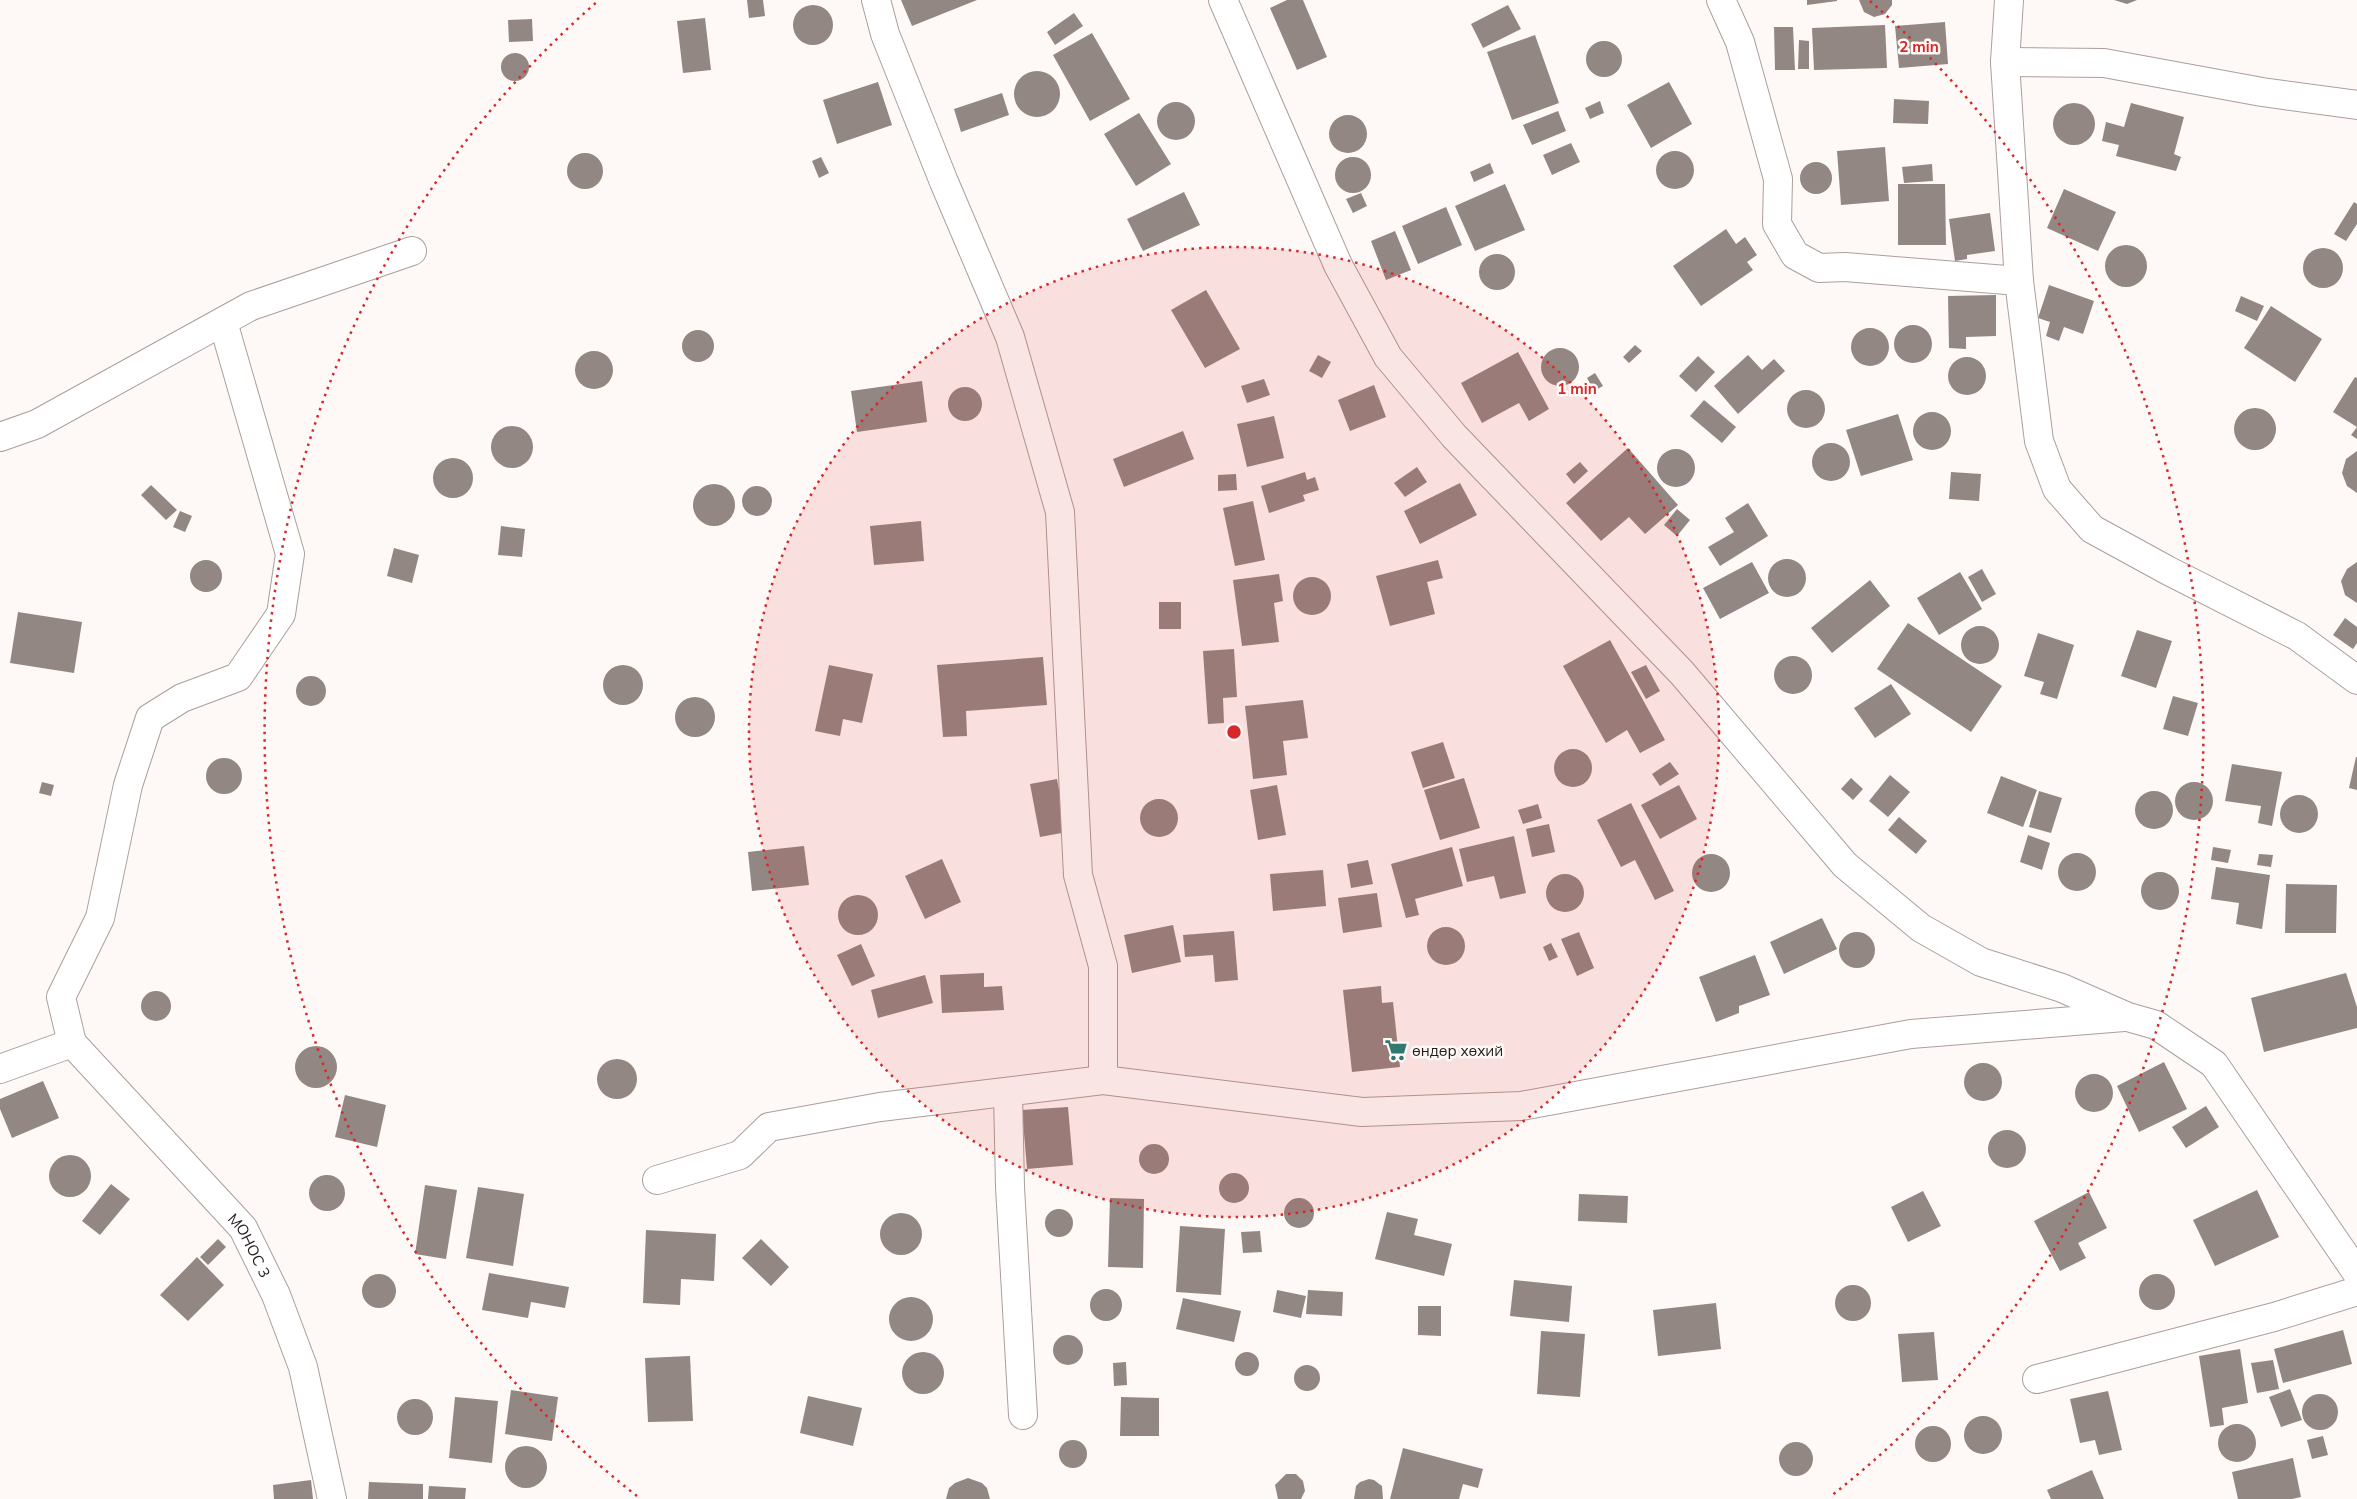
<svg xmlns="http://www.w3.org/2000/svg" width="2357" height="1499" font-family="Mulish,sans-serif">
<style>
.building{fill:#928782}
.lines{fill:none;stroke-linecap:round;stroke-linejoin:round}
.minor-casing{stroke:#ab9f9a;stroke-width:30}
.minor{stroke:#fff;stroke-width:28}
.ring{fill:none;stroke:#d62828;stroke-width:2.5;stroke-dasharray:2.5 5}
.labels{text-anchor:middle;dominant-baseline:central;stroke-width:5;stroke-linejoin:round;paint-order:stroke}
.poi-label{font-size:15px;fill:#211c1a;stroke:#fef9f7;text-anchor:start}
.street-label{font-size:15px;fill:#211c1a;stroke:#fef9f7}
.centre{fill:#d62828;stroke:#fef9f7;stroke-width:2.5}
.ring-label{font-size:15px;text-anchor:middle;font-weight:bold;fill:#d62828;stroke:#fef9f7;stroke-width:5;stroke-linejoin:round;paint-order:stroke}
</style>
<rect width="100%" height="100%" fill="#fef9f7"/>
<path class="building" d="M747,0H763L765,16L749,18Z
M901,0H977L912,26Z
M1287,0H1303L1327,57L1297,70L1270,8Z
M1807,0H1837V1L1807,5Z
M1859,0H1892V5L1885,14L1874,17L1864,12Z
M2114,0H2137L2127,4Z
M793 25a20 20 0 1 1 40 0a20 20 0 1 1-40 0Z
M1508,5L1521,29L1483,48L1471,24Z
M1074,13L1083,26L1055,45L1047,32Z
M705,18L711,70L683,73L677,21Z
M532,19L533,41L509,42L508,20Z
M1945,22L1948,64L1899,68L1895,26Z
M1885,25L1887,68L1814,70L1812,28Z
M1774,27H1793L1795,70H1775Z
M1092,33L1130,99L1090,121L1053,55Z
M1535,35L1559,103L1512,120L1487,52Z
M1799,40L1809,41V69H1798Z
M1586 59a18 18 0 1 1 36 0a18 18 0 1 1-36 0Z
M501 67a14 14 0 1 1 28 0a14 14 0 1 1-28 0Z
M1014 94a23 23 0 1 1 46 0a23 23 0 1 1-46 0Z
M878,82L892,125L837,144L823,100Z
M1669,82L1692,124L1651,148L1627,105Z
M1002,93L1009,115L961,132L954,109Z
M1894,99L1929,101L1928,124L1893,123Z
M1600,101L1604,113L1590,119L1585,108Z
M1157 121a19 19 0 1 1 38 0a19 19 0 1 1-38 0Z
M2053 124a21 21 0 1 1 42 0a21 21 0 1 1-42 0Z
M2131,103L2184,117L2174,154L2181,157L2176,171L2116,156L2119,145L2102,141L2106,122L2124,127Z
M1558,111L1566,131L1532,145L1523,125Z
M1139,113L1171,164L1136,186L1104,134Z
M1329 134a19 19 0 1 1 38 0a19 19 0 1 1-38 0Z
M1571,143L1580,162L1552,175L1543,155Z
M1885,147L1889,201L1841,205L1837,151Z
M1656 170a19 19 0 1 1 38 0a19 19 0 1 1-38 0Z
M567 171a18 18 0 1 1 36 0a18 18 0 1 1-36 0Z
M1335 175a18 18 0 1 1 36 0a18 18 0 1 1-36 0Z
M821,157L829,173L819,178L812,161Z
M1800 178a16 16 0 1 1 32 0a16 16 0 1 1-32 0Z
M1490,163L1494,173L1474,182L1470,172Z
M1932,164L1933,181L1904,183L1902,167Z
M1505,184L1525,230L1475,251L1455,206Z
M1898,184H1945L1946,245H1898Z
M2064,189L2116,212L2098,251L2047,228Z
M1184,192L1200,225L1143,251L1127,219Z
M1361,193L1367,206L1353,213L1346,199Z
M2354,202L2357,204V224L2346,241L2334,234Z
M1446,207L1462,245L1418,264L1402,226Z
M1990,213L1995,251L1967,255V259L1955,261L1949,219Z
M1726,229L1736,244L1745,237L1757,255L1747,262L1753,270L1701,306L1673,266Z
M1395,231L1411,270L1386,280L1371,241Z
M2105 266a21 21 0 1 1 42 0a21 21 0 1 1-42 0Z
M2303 268a20 20 0 1 1 40 0a20 20 0 1 1-40 0Z
M1479 272a18 18 0 1 1 36 0a18 18 0 1 1-36 0Z
M2049,285L2094,301L2083,334L2064,327L2059,341L2046,336L2050,322L2038,318Z
M1206,290L1240,349L1205,368L1171,310Z
M1996,295V336L1966,337V349L1949,348L1948,296Z
M2241,296L2264,306L2257,321L2235,311Z
M2271,306L2322,339L2295,382L2244,348Z
M1894 344a19 19 0 1 1 38 0a19 19 0 1 1-38 0Z
M1851 347a19 19 0 1 1 38 0a19 19 0 1 1-38 0Z
M682 346a16 16 0 1 1 32 0a16 16 0 1 1-32 0Z
M1635,345L1642,351L1629,363L1623,357Z
M1541 367a19 19 0 1 1 38 0a19 19 0 1 1-38 0Z
M575 370a19 19 0 1 1 38 0a19 19 0 1 1-38 0Z
M1518,352L1549,409L1529,421L1519,403L1482,423L1461,383Z
M1318,355L1331,362L1322,378L1309,371Z
M1748,355L1762,370L1774,359L1785,371L1738,414L1714,386Z
M1698,356L1715,372L1696,392L1679,376Z
M1948 376a19 19 0 1 1 38 0a19 19 0 1 1-38 0Z
M1595,373L1603,386L1594,391L1587,378Z
M2355,377L2357,378V439L2351,435L2357,427L2333,412Z
M1264,379L1270,395L1247,403L1241,386Z
M922,381L927,422L857,432L851,391Z
M1374,385L1386,417L1350,431L1338,400Z
M948 404a17 17 0 1 1 34 0a17 17 0 1 1-34 0Z
M1787 409a19 19 0 1 1 38 0a19 19 0 1 1-38 0Z
M1704,400L1736,427L1722,443L1690,416Z
M2234 429a21 21 0 1 1 42 0a21 21 0 1 1-42 0Z
M1913 431a19 19 0 1 1 38 0a19 19 0 1 1-38 0Z
M1898,414L1913,460L1861,476L1846,430Z
M1274,416L1284,458L1247,467L1237,424Z
M491 447a21 21 0 1 1 42 0a21 21 0 1 1-42 0Z
M1183,431L1194,459L1124,487L1113,459Z
M1812 462a19 19 0 1 1 38 0a19 19 0 1 1-38 0Z
M1628,448L1678,505L1645,534L1629,517L1601,541L1566,503Z
M1657 468a19 19 0 1 1 38 0a19 19 0 1 1-38 0Z
M2357,451V493L2347,486L2342,473L2346,459Z
M433 478a20 20 0 1 1 40 0a20 20 0 1 1-40 0Z
M1580,462L1588,471L1574,484L1566,474Z
M1417,467L1427,482L1405,497L1394,483Z
M1305,472L1307,480L1315,477L1319,490L1303,495L1305,501L1269,513L1261,486Z
M1951,472L1981,474L1979,501L1949,499Z
M1236,474L1237,490L1218,491V475Z
M1460,483L1477,515L1420,544L1404,511Z
M693 505a21 21 0 1 1 42 0a21 21 0 1 1-42 0Z
M151,485L177,510L166,520L141,495Z
M742 501a15 15 0 1 1 30 0a15 15 0 1 1-30 0Z
M1253,501L1265,560L1235,566L1223,508Z
M1748,503L1768,536L1720,566L1708,547L1734,532L1725,518Z
M1677,509L1690,520L1677,536L1664,525Z
M180,511L192,516L185,532L173,527Z
M921,521L924,561L874,565L870,526Z
M501,526L525,529L522,557L498,555Z
M394,548L419,555L412,583L387,576Z
M1768 578a19 19 0 1 1 38 0a19 19 0 1 1-38 0Z
M190 576a16 16 0 1 1 32 0a16 16 0 1 1-32 0Z
M1438,560L1443,578L1427,582L1435,614L1390,626L1376,576Z
M1752,562L1769,593L1720,619L1703,588Z
M2357,562V603L2345,595L2341,581L2347,569Z
M1982,569L1996,594L1982,602L1968,577Z
M1960,572L1982,609L1939,635L1917,598Z
M1279,574L1283,601L1274,603L1279,642L1242,646L1233,580Z
M1293 596a19 19 0 1 1 38 0a19 19 0 1 1-38 0Z
M1870,580L1890,606L1832,653L1811,628Z
M1159,602H1181V629H1159Z
M18,612L82,622L74,673L10,663Z
M2345,618L2357,627V643L2353,649L2333,635Z
M1908,623L2002,686L1971,732L1877,669Z
M1961 645a19 19 0 1 1 38 0a19 19 0 1 1-38 0Z
M2137,630L2172,641L2156,688L2121,676Z
M2038,633L2074,645L2057,699L2040,694L2044,682L2024,676Z
M1610,640L1665,740L1640,753L1627,730L1606,743L1563,666Z
M1234,649L1237,697L1223,698L1224,723L1208,724L1203,651Z
M1774 675a19 19 0 1 1 38 0a19 19 0 1 1-38 0Z
M1043,657L1047,705L966,711L967,736L943,737L937,665Z
M829,665L873,674L862,723L843,719L840,736L815,731Z
M1646,665L1660,691L1646,699L1631,672Z
M603 685a20 20 0 1 1 40 0a20 20 0 1 1-40 0Z
M296 691a15 15 0 1 1 30 0a15 15 0 1 1-30 0Z
M1891,684L1911,714L1875,738L1854,708Z
M2173,696L2198,703L2188,736L2163,729Z
M675 717a20 20 0 1 1 40 0a20 20 0 1 1-40 0Z
M1303,700L1308,738L1283,741L1287,775L1253,779L1245,706Z
M1443,742L1455,778L1423,788L1411,752Z
M1554 768a19 19 0 1 1 38 0a19 19 0 1 1-38 0Z
M2356,757H2357V790L2349,788Z
M206 776a18 18 0 1 1 36 0a18 18 0 1 1-36 0Z
M1670,762L1679,774L1660,786L1652,774Z
M2232,764L2282,772L2272,826L2258,823L2261,806L2225,801Z
M1890,775L1910,792L1888,817L1869,801Z
M2001,776L2037,790L2023,827L1987,813Z
M1464,778L1480,828L1440,840L1424,790Z
M1851,778L1863,789L1853,800L1841,789Z
M1057,779L1067,832L1040,837L1030,784Z
M42,782L54,785L51,796L39,793Z
M2175 801a19 19 0 1 1 38 0a19 19 0 1 1-38 0Z
M1277,785L1286,835L1258,840L1250,790Z
M1679,785L1697,819L1660,839L1641,805Z
M2039,791L2062,798L2051,833L2029,827Z
M2135 810a19 19 0 1 1 38 0a19 19 0 1 1-38 0Z
M2280 814a19 19 0 1 1 38 0a19 19 0 1 1-38 0Z
M1140 818a19 19 0 1 1 38 0a19 19 0 1 1-38 0Z
M1631,803L1674,891L1655,900L1635,860L1621,867L1597,820Z
M1538,804L1542,818L1523,824L1518,810Z
M1899,817L1927,841L1916,854L1888,830Z
M1549,824L1555,852L1532,857L1526,829Z
M2028,835L2050,843L2042,870L2020,862Z
M1514,836L1526,893L1500,899L1494,876L1467,882L1459,849Z
M804,846L809,885L752,891L748,852Z
M1452,847L1463,886L1415,899L1419,915L1406,918L1391,864Z
M2213,847L2231,850L2228,863L2211,860Z
M2058 872a19 19 0 1 1 38 0a19 19 0 1 1-38 0Z
M2259,854L2273,855L2271,867L2257,865Z
M1692 873a19 19 0 1 1 38 0a19 19 0 1 1-38 0Z
M942,859L961,902L925,919L905,876Z
M1368,860L1373,884L1351,888L1347,864Z
M2216,867L2270,875L2262,929L2236,924L2239,903L2211,899Z
M1323,870L1326,906L1273,911L1270,874Z
M2141 891a19 19 0 1 1 38 0a19 19 0 1 1-38 0Z
M1546 893a19 19 0 1 1 38 0a19 19 0 1 1-38 0Z
M2286,884L2337,885L2336,933H2285Z
M1377,893L1382,927L1343,933L1338,898Z
M838 915a20 20 0 1 1 40 0a20 20 0 1 1-40 0Z
M1822,918L1837,949L1784,974L1770,942Z
M1173,925L1181,962L1132,973L1124,935Z
M1427 946a19 19 0 1 1 38 0a19 19 0 1 1-38 0Z
M1234,931L1238,980L1215,982L1213,955L1185,957L1183,935Z
M1839 950a18 18 0 1 1 36 0a18 18 0 1 1-36 0Z
M1579,932L1594,968L1577,976L1561,939Z
M1551,943L1558,957L1549,961L1543,947Z
M861,944L875,976L852,986L837,955Z
M1755,955L1770,995L1739,1006V1013L1716,1022L1699,977Z
M984,973V987L1002,986L1004,1010L942,1013L940,975Z
M2346,973L2357,1007V1028L2264,1052L2251,998Z
M925,975L933,1003L878,1018L871,990Z
M1381,986L1382,1003L1393,1002L1400,1067L1352,1072L1343,990Z
M141 1006a15 15 0 1 1 30 0a15 15 0 1 1-30 0Z
M295 1067a21 21 0 1 1 42 0a21 21 0 1 1-42 0Z
M597 1079a20 20 0 1 1 40 0a20 20 0 1 1-40 0Z
M2164,1062L2187,1109L2139,1132L2117,1086Z
M1964 1082a19 19 0 1 1 38 0a19 19 0 1 1-38 0Z
M2075 1093a19 19 0 1 1 38 0a19 19 0 1 1-38 0Z
M43,1081L59,1118L12,1138L0,1109V1099Z
M345,1095L386,1105L377,1147L335,1137Z
M2206,1106L2219,1127L2186,1148L2172,1127Z
M1068,1107L1073,1165L1027,1169L1022,1110Z
M1988 1149a19 19 0 1 1 38 0a19 19 0 1 1-38 0Z
M1139 1159a15 15 0 1 1 30 0a15 15 0 1 1-30 0Z
M49 1176a21 21 0 1 1 42 0a21 21 0 1 1-42 0Z
M1219 1188a15 15 0 1 1 30 0a15 15 0 1 1-30 0Z
M309 1193a18 18 0 1 1 36 0a18 18 0 1 1-36 0Z
M111,1184L130,1199L100,1235L82,1221Z
M425,1185L457,1190L446,1259L415,1254Z
M478,1187L524,1194L513,1266L466,1258Z
M2257,1190L2279,1237L2215,1266L2193,1220Z
M1923,1191L1941,1226L1908,1242L1891,1207Z
M2089,1192L2107,1228L2078,1243L2086,1258L2060,1271L2034,1221Z
M1579,1194L1628,1196L1627,1223L1578,1221Z
M1284 1213a15 15 0 1 1 30 0a15 15 0 1 1-30 0Z
M1110,1198L1144,1199L1143,1268L1108,1267Z
M1045 1223a14 14 0 1 1 28 0a14 14 0 1 1-28 0Z
M1387,1212L1418,1219L1414,1235L1452,1244L1444,1276L1375,1259Z
M880 1234a21 21 0 1 1 42 0a21 21 0 1 1-42 0Z
M1180,1226L1225,1229L1221,1295L1176,1292Z
M646,1230L716,1234L714,1281L681,1279L680,1305L643,1303Z
M1260,1231L1262,1252L1243,1253L1241,1232Z
M218,1239L226,1247L208,1265L200,1257Z
M761,1239L789,1267L771,1286L742,1258Z
M197,1257L224,1285L188,1321L160,1295Z
M489,1273L569,1287L565,1308L531,1302L528,1318L482,1310Z
M2139 1292a18 18 0 1 1 36 0a18 18 0 1 1-36 0Z
M362 1291a17 17 0 1 1 34 0a17 17 0 1 1-34 0Z
M1514,1280L1572,1286L1569,1322L1510,1316Z
M1835 1303a18 18 0 1 1 36 0a18 18 0 1 1-36 0Z
M1090 1305a16 16 0 1 1 32 0a16 16 0 1 1-32 0Z
M1277,1290L1306,1296L1301,1318L1273,1312Z
M1308,1290L1343,1292L1342,1316L1306,1314Z
M889 1319a22 22 0 1 1 44 0a22 22 0 1 1-44 0Z
M1183,1298L1241,1311L1234,1342L1176,1329Z
M1716,1303L1721,1349L1658,1356L1653,1310Z
M1418,1306H1441V1336L1418,1335Z
M2343,1330L2352,1364L2283,1383L2274,1349Z
M1541,1331L1585,1334L1580,1397L1537,1394Z
M1934,1332L1938,1380L1902,1382L1898,1334Z
M1053 1350a15 15 0 1 1 30 0a15 15 0 1 1-30 0Z
M2240,1349L2248,1403L2222,1408L2224,1425L2210,1427L2199,1356Z
M1235 1364a12 12 0 1 1 24 0a12 12 0 1 1-24 0Z
M902 1373a21 21 0 1 1 42 0a21 21 0 1 1-42 0Z
M690,1356L693,1421L648,1422L645,1358Z
M2273,1360L2279,1389L2257,1393L2251,1363Z
M1126,1362L1127,1385L1114,1386L1113,1363Z
M1294 1378a13 13 0 1 1 26 0a13 13 0 1 1-26 0Z
M2290,1389L2302,1420L2281,1427L2269,1397Z
M511,1390L558,1397L552,1441L505,1434Z
M2108,1391L2122,1450L2099,1455L2095,1440L2080,1443L2070,1399Z
M2302 1412a18 18 0 1 1 36 0a18 18 0 1 1-36 0Z
M808,1396L862,1408L853,1446L800,1433Z
M455,1397L498,1401L492,1463L449,1458Z
M1121,1397L1159,1398V1436H1120Z
M397 1417a18 18 0 1 1 36 0a18 18 0 1 1-36 0Z
M1964 1435a19 19 0 1 1 38 0a19 19 0 1 1-38 0Z
M2218 1443a19 19 0 1 1 38 0a19 19 0 1 1-38 0Z
M1915 1444a18 18 0 1 1 36 0a18 18 0 1 1-36 0Z
M2323,1436L2328,1455L2312,1459L2307,1440Z
M1059 1454a14 14 0 1 1 28 0a14 14 0 1 1-28 0Z
M1779 1459a17 17 0 1 1 34 0a17 17 0 1 1-34 0Z
M505 1467a21 21 0 1 1 42 0a21 21 0 1 1-42 0Z
M1403,1448L1483,1469L1478,1488L1463,1484L1459,1499H1390Z
M2293,1458L2301,1497L2292,1499H2238L2232,1472Z
M2092,1470L2104,1499H2051L2047,1490Z
M1286,1474H1296L1303,1481L1305,1491L1301,1499H1278L1275,1485Z
M968,1478L982,1483L987,1488L990,1499H946L949,1488L955,1483Z
M1369,1479L1374,1480L1382,1486L1383,1499H1354L1356,1486L1360,1482Z
M311,1480L313,1499H274L273,1485Z
M369,1482L423,1484V1499H368Z
M429,1486L466,1488L465,1499H428Z"/>
<g class="lines">
<defs>
<g id="minor">
<path d="M876,0L885,34L944,182L1010,337L1060,512L1078,875L1103,966V1080"/>
<path d="M1223,0L1338,265L1388,357L1454,436L1682,673L1845,865L1921,928L1981,962L2062,988L2128,1017L2156,1025L2214,1064L2357,1273"/>
<path d="M1721,0L1740,42L1778,179L1777,224L1795,255L1819,268L1845,267L2019,281"/>
<path d="M2009,0L2005,62L2019,281L2039,441L2057,489L2092,529L2167,570L2297,636L2357,680"/>
<path d="M2005,62L2104,63L2262,92L2357,105"/>
<path id="s1" d="M223,322L290,554L281,614L238,677L182,698L150,718L128,785L100,918L61,997L72,1043L243,1228L276,1295L303,1367L332,1499"/>
<path d="M0,437L37,424L251,306L412,251"/>
<path d="M0,1069L72,1043"/>
<path d="M1008,1093L1010,1187L1023,1415"/>
<path d="M657,1180L740,1155L769,1127L880,1107L1103,1080L1362,1112L1521,1106L1911,1034L2124,1017"/>
<path d="M2037,1379L2274,1317L2357,1291"/>
</g>
</defs>
<use href="#minor" class="minor-casing"/>
<use href="#minor" class="minor"/>
</g>
<circle cx="1234" cy="732" r="485" fill="#d62828" fill-opacity=".12"/>
<g class="ring">
<circle cx="1234" cy="732" r="485"/>
<path d="M637 1496A969 969 0 0 1 598 1M1870 1A969 969 0 0 1 1831 1496"/>
</g>
<defs>
<symbol id="supermarket-bare" viewBox="-9 -9 18 18"><path d="M-6-5.5h2.5l.6 2H6L4.5 2H-2.5L-4.4-4H-6ZM-1.5 3.2a1.3 1.3 0 1 0 .1 0ZM3 3.2a1.3 1.3 0 1 0 .1 0Z" fill="#317872" stroke="#fef9f7" stroke-width="2.5" paint-order="stroke"/></symbol>
</defs>
<g fill-rule="evenodd">
<use href="#supermarket-bare" x="1380" y="1034" width="32" height="32"/>
</g>
<g class="labels">
<g class="poi-label">
<text x="1412" y="1050">өндөр хөхий</text>
</g>
<g class="street-label">
<text stroke="none"><textPath href="#s1" startOffset="1088">МОНОС 3</textPath></text>
</g>
</g>
<circle cx="1234" cy="732" r="8" class="centre"/>
<g class="ring-label">
<text x="1919" y="52">2 min</text>
<text x="1577" y="394">1 min</text>
</g>
</svg>
